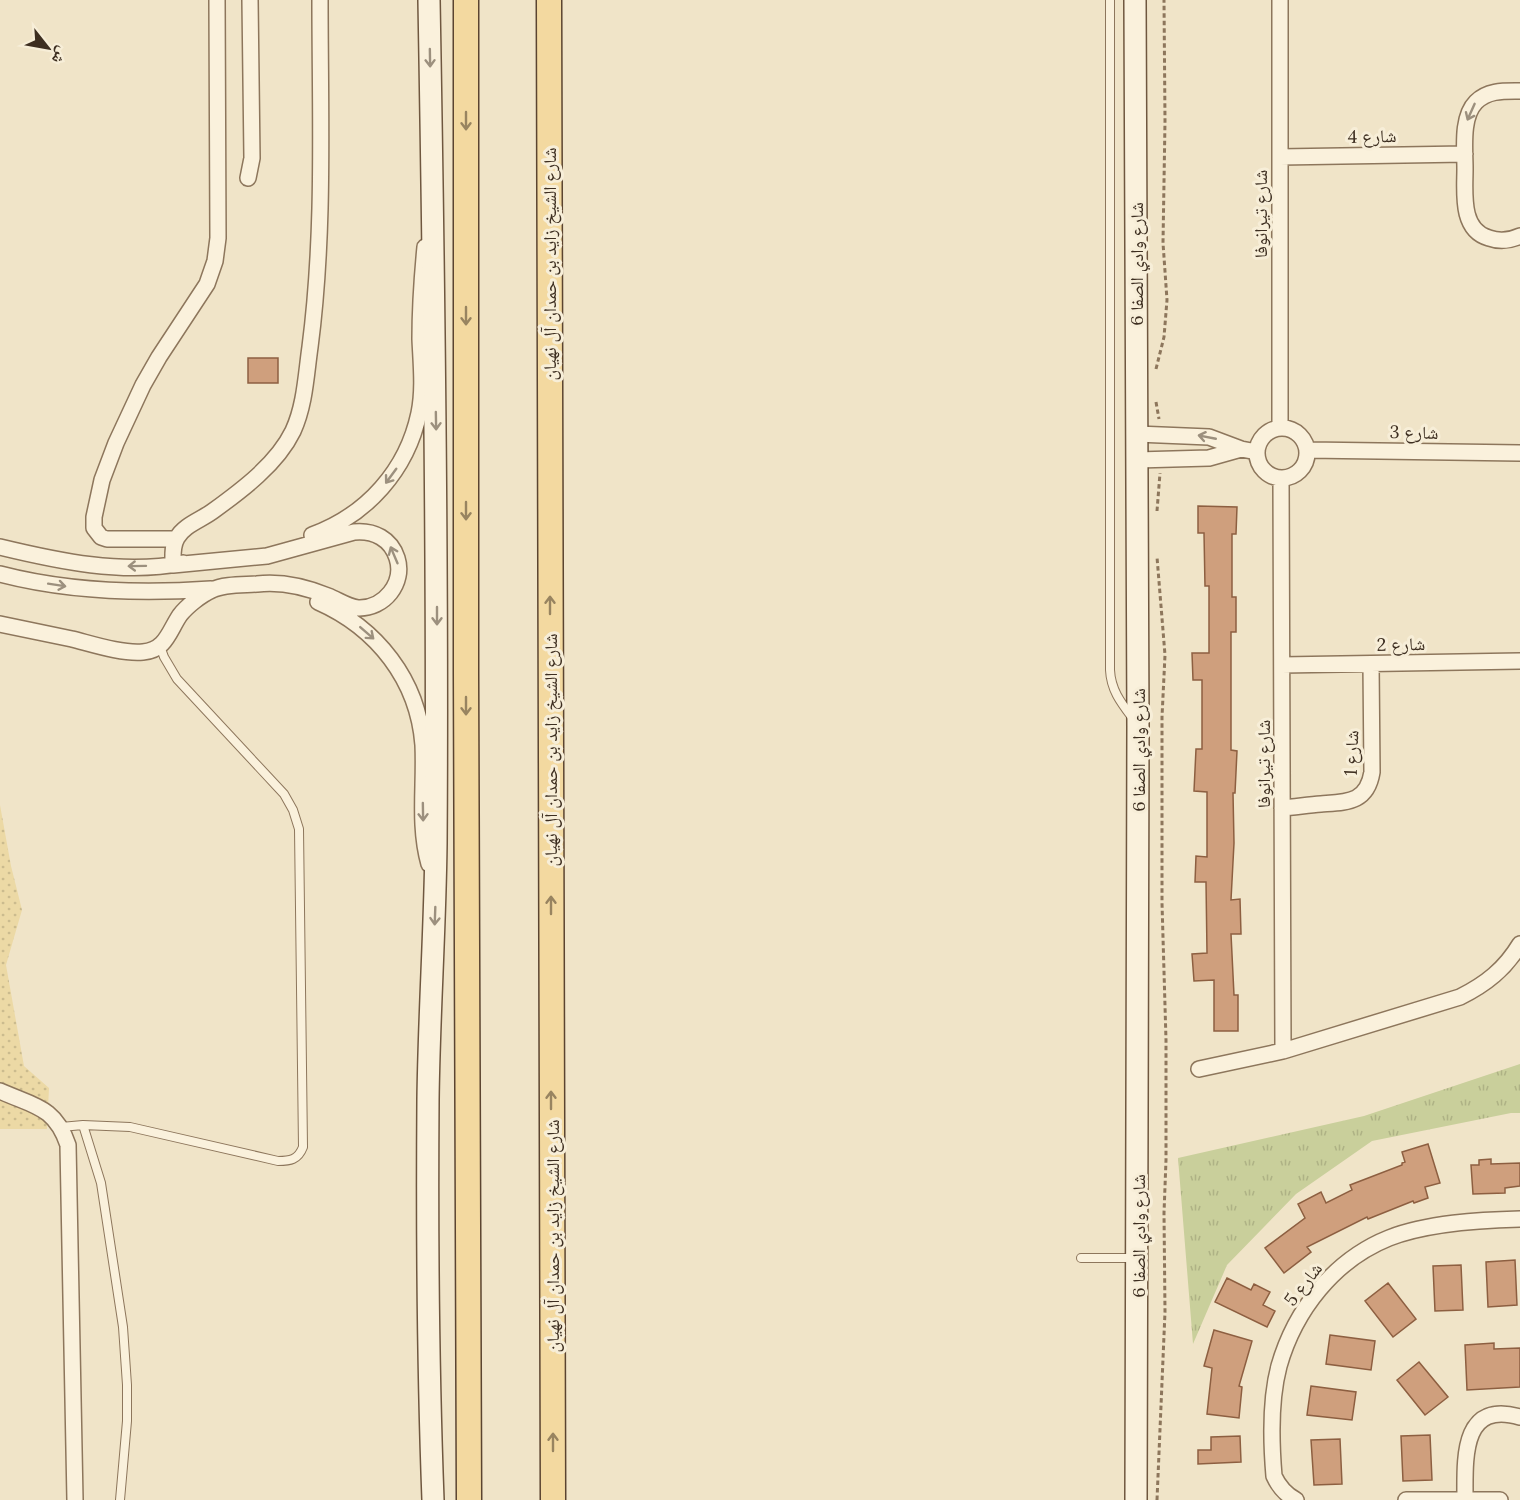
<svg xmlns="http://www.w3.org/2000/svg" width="1520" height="1500" font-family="Lora,'Noto Naskh Arabic',serif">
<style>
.grass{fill:url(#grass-tufts)}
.sand{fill:url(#sand-dots)}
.building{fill:#cf9f7d;stroke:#8d5f41;stroke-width:1.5}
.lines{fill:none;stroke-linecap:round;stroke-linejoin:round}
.lane-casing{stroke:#8d765c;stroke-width:10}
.street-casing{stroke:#8d765c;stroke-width:18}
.secondary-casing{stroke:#6f573f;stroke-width:24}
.primary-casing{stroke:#5b4430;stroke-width:27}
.path{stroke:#8d765c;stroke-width:3;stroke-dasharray:4.5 3;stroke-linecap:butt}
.lane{stroke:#faf1dc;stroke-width:8}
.street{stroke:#faf1dc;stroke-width:15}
.secondary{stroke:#faf1dc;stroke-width:21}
.primary{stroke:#f3d9a0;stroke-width:24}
.oneway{stroke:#9c907e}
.oneway2{stroke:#988460}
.labels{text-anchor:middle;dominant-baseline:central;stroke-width:6;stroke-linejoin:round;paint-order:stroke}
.street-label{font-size:18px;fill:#3d2e20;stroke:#f7eed8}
</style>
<defs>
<pattern id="grass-tufts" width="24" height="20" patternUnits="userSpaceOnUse" patternTransform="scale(1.5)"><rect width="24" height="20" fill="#c9cf9b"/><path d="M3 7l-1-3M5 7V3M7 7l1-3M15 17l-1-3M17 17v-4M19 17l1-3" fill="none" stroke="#aeb285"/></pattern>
<pattern id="sand-dots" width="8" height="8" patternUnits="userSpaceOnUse" patternTransform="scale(1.5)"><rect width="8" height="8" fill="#ecd9a5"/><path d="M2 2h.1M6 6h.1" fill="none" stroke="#cbbb8e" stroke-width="1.8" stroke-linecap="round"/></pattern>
</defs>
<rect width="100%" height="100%" fill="#f0e4c8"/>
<path class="grass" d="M1520,1064V1113H1511L1372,1141L1296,1194L1227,1265L1193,1344L1178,1158L1364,1116Z"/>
<path class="sand" d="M0,805L11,866L22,910L6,965L24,1066L49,1088L47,1129H0Z"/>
<path class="building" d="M248,358H278V383H248Z
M1198,506L1237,507L1236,534H1232V597H1236V632H1231V750L1237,751L1235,793H1233L1234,843L1231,900L1240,899L1241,934H1231L1234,995H1238V1031H1214V980L1194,981L1192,954L1207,953L1206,882H1195L1196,856L1207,857V792L1194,791L1196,749H1202V680H1193L1192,653H1209V586H1205L1204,533H1198Z
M1428,1144L1440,1183L1425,1187L1428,1198L1414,1203L1413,1201L1368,1219L1367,1217L1307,1247L1311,1252L1284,1273L1265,1248L1305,1218L1298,1204L1321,1192L1326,1203L1352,1190L1350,1185L1402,1165V1163L1405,1162L1402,1152Z
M1491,1159V1164L1520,1163V1186L1505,1188V1193L1473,1194L1471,1165H1479V1160Z
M1515,1260L1517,1305L1488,1307L1486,1262Z
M1461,1265L1463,1310L1435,1311L1433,1266Z
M1227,1278L1251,1290L1254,1284L1270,1292L1263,1305L1275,1311L1267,1327L1215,1302Z
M1388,1283L1416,1319L1393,1337L1365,1301Z
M1214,1330L1252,1341L1239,1386L1242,1387L1239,1418L1207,1414L1212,1368L1204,1366Z
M1330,1335L1375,1341L1371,1370L1326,1364Z
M1494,1343V1349L1520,1348V1387L1467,1390L1465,1345Z
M1419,1362L1448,1397L1425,1415L1397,1380Z
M1311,1386L1356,1392L1352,1420L1307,1415Z
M1430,1435L1432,1480L1403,1481L1401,1436Z
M1240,1436L1241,1462L1198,1464V1450H1211V1437Z
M1340,1439L1342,1484L1314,1485L1311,1440Z"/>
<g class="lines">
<defs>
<path id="lane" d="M1110,0V670C1111,691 1122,704 1134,720
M83,1125L101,1183L123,1327L127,1385V1421L120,1500
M61,1127L83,1125L130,1127L278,1161C290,1161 298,1160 303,1147L299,829L293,810L284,794L177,679L164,657L160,646
M1081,1258H1136"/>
<path id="street" d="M1520,91C1504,91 1488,90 1476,102C1461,117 1465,149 1465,169C1465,192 1460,230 1489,238C1500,242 1509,241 1520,236
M1280,157L1465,154
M248,178L252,158L250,0
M1280,427V0
M1257 453a25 25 0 1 1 50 0a25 25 0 1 1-50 0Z
M1137,434L1209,437L1241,449L1257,452
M1308,450L1520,453
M1137,460L1209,458L1241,449
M1281,478L1283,1051
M312,535C367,515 407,470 419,413C424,389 421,363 420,339C420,308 422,278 425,247
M176,539H107L101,537L94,528V517L102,480L116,443L143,385L159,357L207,284L215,261L218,238L217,0
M0,547C58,561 123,575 183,563
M0,574C69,592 140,594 211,589
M318,602C377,628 418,680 423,745C425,785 418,825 429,864
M0,624C24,629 48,634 72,639C92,644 122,654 143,652C166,650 169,631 180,615C187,606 201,595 212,590C224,584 244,585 257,584C282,581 306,587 328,596C338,600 348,607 358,608C384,609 405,583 397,558C391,539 374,530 354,532L267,556L173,565C173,556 172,546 177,538C184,525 201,520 213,511C242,490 277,464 293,431C305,405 306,375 310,347C325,232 320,115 320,0
M1282,665L1520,661
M1282,808C1295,807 1308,805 1321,804C1347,802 1367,803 1372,772L1371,664
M1199,1069L1283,1051L1460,997C1486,984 1505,969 1520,944
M0,1091C33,1106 55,1106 68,1145L75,1500
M1465,1499C1465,1459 1461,1400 1520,1417
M1296,1500C1285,1494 1279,1487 1274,1476C1271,1441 1270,1400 1279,1366C1295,1310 1334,1260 1389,1238C1427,1223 1479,1220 1520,1219
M1406,1500H1500"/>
<path id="secondary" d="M429,0C434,281 438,563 436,844C435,930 429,1015 428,1100C427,1234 428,1367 433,1500
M1135,0L1138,726L1136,1500"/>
<path id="primary" d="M466,0V673L469,1500
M549,0L553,1500"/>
</defs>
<use href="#lane" class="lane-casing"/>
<use href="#street" class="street-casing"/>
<use href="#secondary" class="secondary-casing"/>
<use href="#primary" class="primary-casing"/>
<path class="path" d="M1156,369L1164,337L1167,300L1163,243L1165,121L1164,0
M1156,402L1159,419
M1157,511L1160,473
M1157,1500L1165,1312L1164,1213L1166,1160V1040L1162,903V717L1165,655L1157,557"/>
<use href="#lane" class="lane"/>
<use href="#street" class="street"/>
<use href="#secondary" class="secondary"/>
<use href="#primary" class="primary"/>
</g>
<defs><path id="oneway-shaft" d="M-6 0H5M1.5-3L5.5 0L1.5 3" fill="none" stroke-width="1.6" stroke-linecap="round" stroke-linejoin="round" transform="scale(1.5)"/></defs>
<g class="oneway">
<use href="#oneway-shaft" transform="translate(430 58) rotate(89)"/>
<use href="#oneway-shaft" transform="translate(1471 112) rotate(114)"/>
<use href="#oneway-shaft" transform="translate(436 421) rotate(89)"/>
<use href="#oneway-shaft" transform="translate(1207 437) rotate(-169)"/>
<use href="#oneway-shaft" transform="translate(391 476) rotate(126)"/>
<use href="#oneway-shaft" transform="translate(394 555) rotate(-113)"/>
<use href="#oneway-shaft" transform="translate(137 566) rotate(179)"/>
<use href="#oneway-shaft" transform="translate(57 585) rotate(9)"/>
<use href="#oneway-shaft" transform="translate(437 616) rotate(90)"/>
<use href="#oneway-shaft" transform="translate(367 633) rotate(41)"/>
<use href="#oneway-shaft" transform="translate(423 812) rotate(89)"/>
<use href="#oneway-shaft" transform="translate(435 916) rotate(92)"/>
</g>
<g class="oneway2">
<use href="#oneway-shaft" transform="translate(466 121) rotate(90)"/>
<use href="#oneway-shaft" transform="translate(466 316) rotate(90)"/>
<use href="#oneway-shaft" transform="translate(466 511) rotate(90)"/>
<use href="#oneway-shaft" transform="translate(550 605) rotate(-90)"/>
<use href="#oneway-shaft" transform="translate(466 706) rotate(90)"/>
<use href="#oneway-shaft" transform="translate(551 905) rotate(-90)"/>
<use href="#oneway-shaft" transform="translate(551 1100) rotate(-90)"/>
<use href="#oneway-shaft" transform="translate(553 1442) rotate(-90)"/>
</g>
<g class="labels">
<g class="street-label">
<text transform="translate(1372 136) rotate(-1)">شارع 4</text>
<text transform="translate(1260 214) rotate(-90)">شارع تيرانوفا</text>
<text transform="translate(549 264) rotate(-90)">شارع الشيخ زايد بن حمدان آل نهيان</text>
<text transform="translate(1136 264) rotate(-90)">شارع وادي الصفا 6</text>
<text transform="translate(1414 432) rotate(1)">شارع 3</text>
<text transform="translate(1401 644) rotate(-1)">شارع 2</text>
<text transform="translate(550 750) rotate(-90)">شارع الشيخ زايد بن حمدان آل نهيان</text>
<text transform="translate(1138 750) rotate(-90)">شارع وادي الصفا 6</text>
<text transform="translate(1351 753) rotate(-88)">شارع 1</text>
<text transform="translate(1263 764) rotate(-90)">شارع تيرانوفا</text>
<text transform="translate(552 1236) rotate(-90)">شارع الشيخ زايد بن حمدان آل نهيان</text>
<text transform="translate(1138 1236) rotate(-90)">شارع وادي الصفا 6</text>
<text transform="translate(1303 1284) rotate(-52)">شارع 5</text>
</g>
</g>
<g transform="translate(48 48) rotate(121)" stroke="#f7eed8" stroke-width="4.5" paint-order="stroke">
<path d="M0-4.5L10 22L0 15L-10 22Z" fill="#3d2e20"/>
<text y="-9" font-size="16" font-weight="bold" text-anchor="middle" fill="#3d2e20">ش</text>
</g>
</svg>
